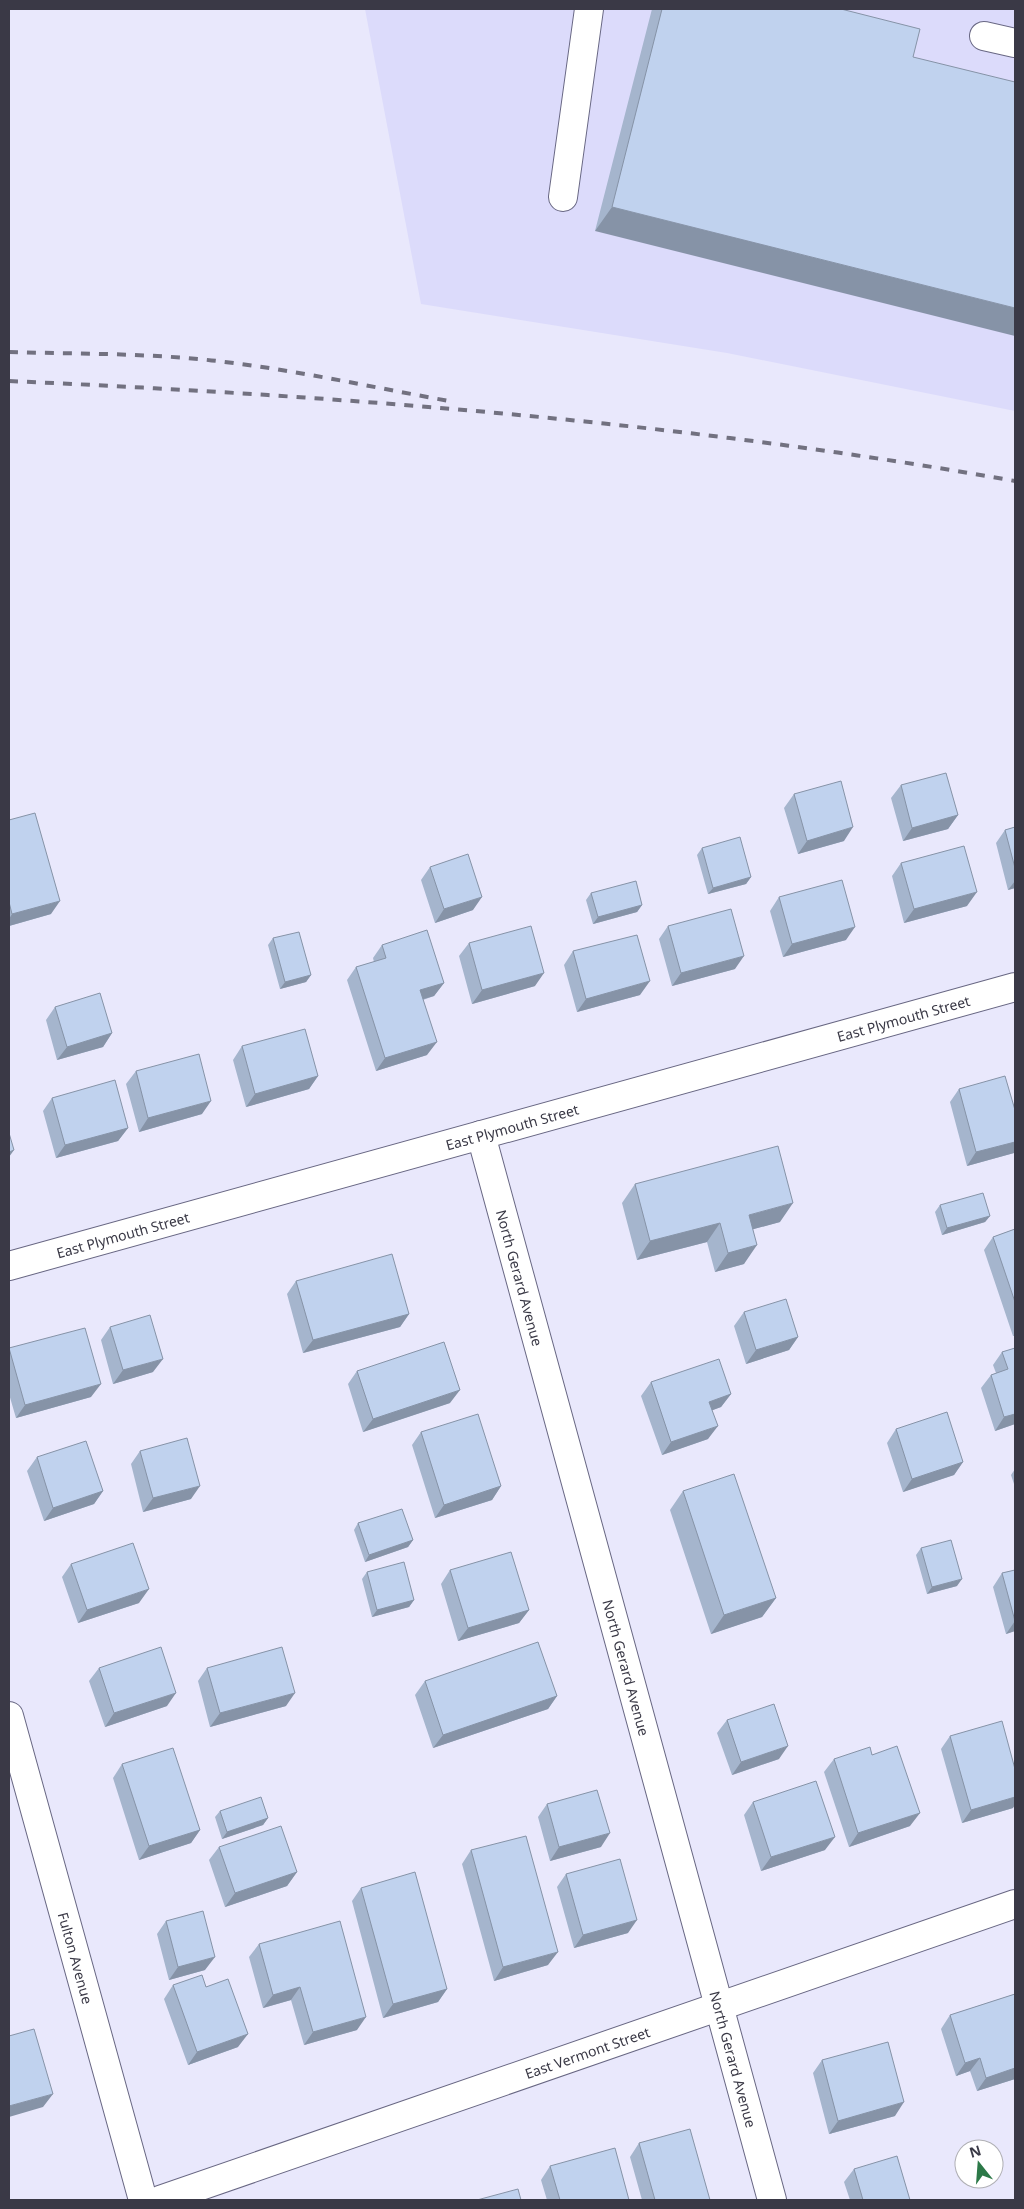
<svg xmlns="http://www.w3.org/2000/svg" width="1024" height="2209" font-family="'Noto Sans',sans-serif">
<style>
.built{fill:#dcdbfb}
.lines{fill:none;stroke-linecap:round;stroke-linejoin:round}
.minor-casing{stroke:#686783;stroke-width:30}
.minor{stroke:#fff;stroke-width:28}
.rail{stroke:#727180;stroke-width:4;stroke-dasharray:9 9;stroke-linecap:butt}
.wall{fill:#a5b5cd}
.shaded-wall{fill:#8693a7}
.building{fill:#c0d2ee;stroke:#8693a7}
.labels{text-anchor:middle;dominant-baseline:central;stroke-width:4;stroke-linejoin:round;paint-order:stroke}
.street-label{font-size:14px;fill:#3a3946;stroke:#fff}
</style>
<rect width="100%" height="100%" fill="#e9e8fc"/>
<path class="built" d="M365,9H1015V411L727,353L421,304Z"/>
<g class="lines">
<defs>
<g id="minor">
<path d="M984,36L1015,43"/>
<path d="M563,197L589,9"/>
<path id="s1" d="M481,1135L772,2200"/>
<path id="s2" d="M9,1266L1015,987"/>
<path id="s3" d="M9,1716L143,2200"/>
<path id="s4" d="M160,2200L1015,1904"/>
</g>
</defs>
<use href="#minor" class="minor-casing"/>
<use href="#minor" class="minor"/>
<path class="rail" d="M9,352C78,354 148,353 217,361C297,370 375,388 455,402
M9,381C346,396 683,422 1015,481"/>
</g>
<path class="wall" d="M652,9H841L913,57L595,231Z
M901,785L958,815L948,829L903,841L891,798Z
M794,794L844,841L798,854L784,808Z
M9,820L51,914L9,926Z
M1015,827V888L1008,890L996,843L1005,830Z
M702,848L751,877L746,884L708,894L697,855Z
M901,863L967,906L904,923L892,876Z
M430,867L473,910L435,923L421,880Z
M591,893L642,905L637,912L593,924L586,900Z
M779,897L846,940L783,957L770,911Z
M668,926L735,969L672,986L659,939Z
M273,938L311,975L306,982L280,989L268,945Z
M469,943L535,986L472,1004L459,956Z
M382,945L444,983L434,996L423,1000L427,1055L376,1071L347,980L356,967L374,962L373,958Z
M573,951L640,995L577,1012L564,965Z
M55,1007L112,1033L103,1047L57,1060L46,1020Z
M242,1046L318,1076L309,1089L246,1107L233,1060Z
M136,1071L202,1114L139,1132L126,1084Z
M959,1089L1015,1110V1151L1014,1153L967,1166L950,1102Z
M52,1098L128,1128L118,1141L56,1158L43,1111Z
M635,1184L780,1222L753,1229L744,1264L715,1272L707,1242L637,1260L622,1203Z
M940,1205L990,1216L985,1222L942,1235L935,1212Z
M1015,1229V1336H1013L984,1250L993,1237Z
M296,1281L409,1314L400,1327L303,1353L287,1294Z
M744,1312L798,1337L789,1350L746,1364L734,1326Z
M110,1327L153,1372L113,1384L101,1340Z
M9,1348L91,1397L16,1418L9,1394Z
M1015,1348V1424L995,1431L981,1388L991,1375L996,1373L993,1365L1002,1352Z
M357,1371L450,1403L363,1432L348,1384Z
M651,1382L731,1394L721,1407L712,1410L708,1439L662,1455L641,1396Z
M896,1429L963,1462L954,1475L903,1492L887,1443Z
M421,1432L501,1486L492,1500L435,1518L412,1445Z
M140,1451L191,1499L143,1512L131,1464Z
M37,1457L103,1491L94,1504L44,1521L27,1471Z
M1015,1469V1487L1011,1475Z
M683,1491L776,1598L762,1617L711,1634L670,1510Z
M358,1523L413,1540L408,1547L365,1562L354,1530Z
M921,1548L957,1586L927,1594L916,1555Z
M71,1564L139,1603L78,1623L62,1577Z
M450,1570L529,1610L519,1623L458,1641L441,1584Z
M1015,1570V1631L1006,1634L993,1587L1002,1573Z
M367,1572L414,1600L409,1607L372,1617L362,1579Z
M99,1668L167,1706L105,1727L89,1681Z
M207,1668L286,1706L210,1727L198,1681Z
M425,1681L557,1696L548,1709L433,1748L415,1695Z
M727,1720L779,1759L732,1775L717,1733Z
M950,1736L1013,1808L962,1823L941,1749Z
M872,1755L910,1826L849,1847L824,1772L834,1759Z
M122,1764L200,1830L191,1843L139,1860L113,1778Z
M753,1802L825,1850L761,1871L744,1815Z
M547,1804L601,1847L550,1861L538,1817Z
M220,1811L268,1818L263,1825L222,1839L215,1817Z
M219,1847L297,1872L287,1886L225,1907L209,1860Z
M471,1850L548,1965L494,1981L462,1864Z
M566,1874L628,1933L574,1948L557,1887Z
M361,1888L447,1989L438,2002L383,2018L352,1901Z
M166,1921L205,1970L169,1980L157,1934Z
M259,1944L357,2030L304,2045L291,2000L263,2008L249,1957Z
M173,1985L206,1987L238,2047L188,2065L164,1999Z
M1015,1994V2079L977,2091L970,2071L956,2076L941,2029L950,2015Z
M822,2060L895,2116L829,2134L813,2073Z
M639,2143L710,2200H642L630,2157Z
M550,2166L629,2200H547L541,2180Z
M854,2169L910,2200H850L844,2182Z"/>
<path class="shaded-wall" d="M612,207L1015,308V336L595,231Z
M958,815L948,829L903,841L912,828Z
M853,827L844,841L798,854L807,841Z
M751,877L746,884L708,894L713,888Z
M1015,881V888L1008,890Z
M977,892L967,906L904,923L914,909Z
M482,897L473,910L435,923L444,909Z
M60,901L51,914L9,926V919L12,914Z
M642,905L637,912L593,924L598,917Z
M855,927L846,940L783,957L792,944Z
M744,956L735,969L672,986L681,973Z
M544,973L535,986L472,1004L482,990Z
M311,975L306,982L280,989L285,982Z
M650,981L640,995L577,1012L586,999Z
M444,983L434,996L410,1003L420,990Z
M112,1033L103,1047L57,1060L67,1047Z
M437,1042L427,1055L376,1071L385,1058Z
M318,1076L309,1089L246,1107L255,1094Z
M211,1101L202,1114L139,1132L148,1118Z
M128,1128L118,1141L56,1158L65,1145Z
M1015,1142V1151L1014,1153L967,1166L976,1152Z
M14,1150L9,1157V1152Z
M793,1203L780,1222L736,1234L749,1215Z
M990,1216L985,1222L942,1235L947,1228Z
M720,1223L707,1242L637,1260L650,1241Z
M757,1245L744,1264L715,1272L728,1253Z
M409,1314L400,1327L303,1353L313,1340Z
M798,1337L789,1350L746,1364L756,1350Z
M163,1359L153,1372L113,1384L123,1370Z
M101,1384L91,1397L16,1418L25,1405Z
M460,1390L450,1403L363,1432L373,1419Z
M731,1394L721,1407L700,1415L709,1402Z
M1015,1414V1424L995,1431L1004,1417Z
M718,1426L708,1439L662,1455L671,1442Z
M963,1462L954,1475L903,1492L912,1479Z
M200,1486L191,1499L143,1512L153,1498Z
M501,1486L492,1500L435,1518L444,1505Z
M103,1491L94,1504L44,1521L53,1508Z
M413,1540L408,1547L365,1562L369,1555Z
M962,1579L957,1586L927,1594L932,1587Z
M149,1589L139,1603L78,1623L87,1610Z
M776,1598L762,1617L711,1634L724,1615Z
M414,1600L409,1607L372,1617L377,1610Z
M529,1610L519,1623L458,1641L468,1628Z
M1015,1621V1631L1006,1634Z
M176,1693L167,1706L105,1727L114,1713Z
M295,1693L286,1706L210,1727L220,1713Z
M557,1696L548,1709L433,1748L443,1735Z
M788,1746L779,1759L732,1775L741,1762Z
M1015,1797V1805L1013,1808L962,1823L971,1810Z
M920,1813L910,1826L849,1847L858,1833Z
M268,1818L263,1825L222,1839L227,1832Z
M200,1830L191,1843L139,1860L149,1846Z
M610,1833L601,1847L550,1861L559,1847Z
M835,1837L825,1850L761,1871L771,1857Z
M297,1872L287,1886L225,1907L235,1893Z
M637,1920L628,1933L574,1948L583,1935Z
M558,1952L548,1965L494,1981L503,1967Z
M215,1957L205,1970L169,1980L178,1967Z
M300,1987L291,2000L263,2008L273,1995Z
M447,1989L438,2002L383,2018L393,2004Z
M366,2017L357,2030L304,2045L313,2032Z
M248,2034L238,2047L188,2065L197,2052Z
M980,2058L970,2071L956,2076L965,2063Z
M1015,2068V2079L977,2091L986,2078Z
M53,2094L43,2107L9,2117V2106Z
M904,2102L895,2116L829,2134L838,2121Z"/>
<path class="building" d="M662,9H841L920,29L913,57L1015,82V308L612,207Z
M946,773L958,815L912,828L901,785Z
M841,781L853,827L807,841L794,794Z
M35,813L60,901L12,914L9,902V820Z
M1015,827V868L1005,830Z
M740,837L751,877L713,888L702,848Z
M964,846L977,892L914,909L901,863Z
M468,854L482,897L444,909L430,867Z
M842,880L855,927L792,944L779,897Z
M636,881L642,905L598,917L591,893Z
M731,909L744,956L681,973L668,926Z
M531,926L544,973L482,990L469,943Z
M427,930L444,983L420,990L437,1042L385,1058L356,967L386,958L382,945Z
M299,932L311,975L285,982L273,938Z
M637,935L650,981L586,999L573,951Z
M100,993L112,1033L67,1047L55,1007Z
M305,1029L318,1076L255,1094L242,1046Z
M199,1054L211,1101L148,1118L136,1071Z
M1005,1076L1015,1110V1142L976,1152L959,1089Z
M115,1080L128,1128L65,1145L52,1098Z
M9,1133L14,1150L9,1152Z
M778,1146L793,1203L749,1215L757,1245L728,1253L720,1223L650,1241L635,1184Z
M983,1193L990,1216L947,1228L940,1205Z
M1015,1229V1302L993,1237Z
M392,1254L409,1314L313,1340L296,1281Z
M786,1299L798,1337L756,1350L744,1312Z
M150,1315L163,1359L123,1370L110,1327Z
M85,1328L101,1384L25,1405L9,1348Z
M444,1342L460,1390L373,1419L357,1371Z
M1015,1348V1414L1004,1417L991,1375L1008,1369L1002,1352Z
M719,1359L731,1394L709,1402L718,1426L671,1442L651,1382Z
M947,1412L963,1462L912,1479L896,1429Z
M478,1414L501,1486L444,1505L421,1432Z
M187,1438L200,1486L153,1498L140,1451Z
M86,1441L103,1491L53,1508L37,1457Z
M734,1474L776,1598L724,1615L683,1491Z
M402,1509L413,1540L369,1555L358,1523Z
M951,1540L962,1579L932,1587L921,1548Z
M133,1543L149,1589L87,1610L71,1564Z
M511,1552L529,1610L468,1628L450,1570Z
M404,1562L414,1600L377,1610L367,1572Z
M1015,1570V1621L1002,1573Z
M538,1642L557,1696L443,1735L425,1681Z
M161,1647L176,1693L114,1713L99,1668Z
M282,1647L295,1693L220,1713L207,1668Z
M774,1704L788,1746L741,1762L727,1720Z
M1002,1721L1015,1769V1797L971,1810L950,1736Z
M897,1746L920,1813L858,1833L834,1759L870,1747L872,1755Z
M173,1748L200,1830L149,1846L122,1764Z
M816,1781L835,1837L771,1857L753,1802Z
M597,1790L610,1833L559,1847L547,1804Z
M261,1797L268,1818L227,1832L220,1811Z
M281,1826L297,1872L235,1893L219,1847Z
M526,1836L558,1952L503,1967L471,1850Z
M620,1859L637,1920L583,1935L566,1874Z
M415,1872L447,1989L393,2004L361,1888Z
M203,1911L215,1957L178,1967L166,1921Z
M340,1921L366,2017L313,2032L300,1987L273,1995L259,1944Z
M202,1975L206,1987L228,1979L248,2034L197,2052L173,1985Z
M1015,1994V2068L986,2078L980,2058L965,2063L950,2015Z
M34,2029L53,2094L9,2106V2036Z
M888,2042L904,2102L838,2121L822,2060Z
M690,2129L710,2200H655L639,2143Z
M615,2148L629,2200H560L550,2166Z
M897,2156L910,2200H863L854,2169Z
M518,2189L521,2200H477Z"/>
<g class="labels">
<g class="street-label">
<text stroke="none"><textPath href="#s2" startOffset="928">East Plymouth Street</textPath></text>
<text stroke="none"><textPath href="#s2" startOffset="522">East Plymouth Street</textPath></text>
<text stroke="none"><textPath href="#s2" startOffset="118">East Plymouth Street</textPath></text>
<text stroke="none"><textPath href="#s1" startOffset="148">North Gerard Avenue</textPath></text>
<text stroke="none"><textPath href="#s1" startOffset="552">North Gerard Avenue</textPath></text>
<text stroke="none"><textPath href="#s3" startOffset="251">Fulton Avenue</textPath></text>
<text stroke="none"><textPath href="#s4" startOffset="452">East Vermont Street</textPath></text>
<text stroke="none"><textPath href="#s1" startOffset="958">North Gerard Avenue</textPath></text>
</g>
</g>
<rect width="1024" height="2209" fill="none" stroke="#3a3946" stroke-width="20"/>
<g transform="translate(979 2164) rotate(343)"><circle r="24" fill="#ffffff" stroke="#b0b0b5"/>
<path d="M0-4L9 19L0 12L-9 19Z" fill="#2c7948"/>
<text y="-8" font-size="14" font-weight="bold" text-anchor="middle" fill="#3a3946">N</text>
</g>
</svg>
